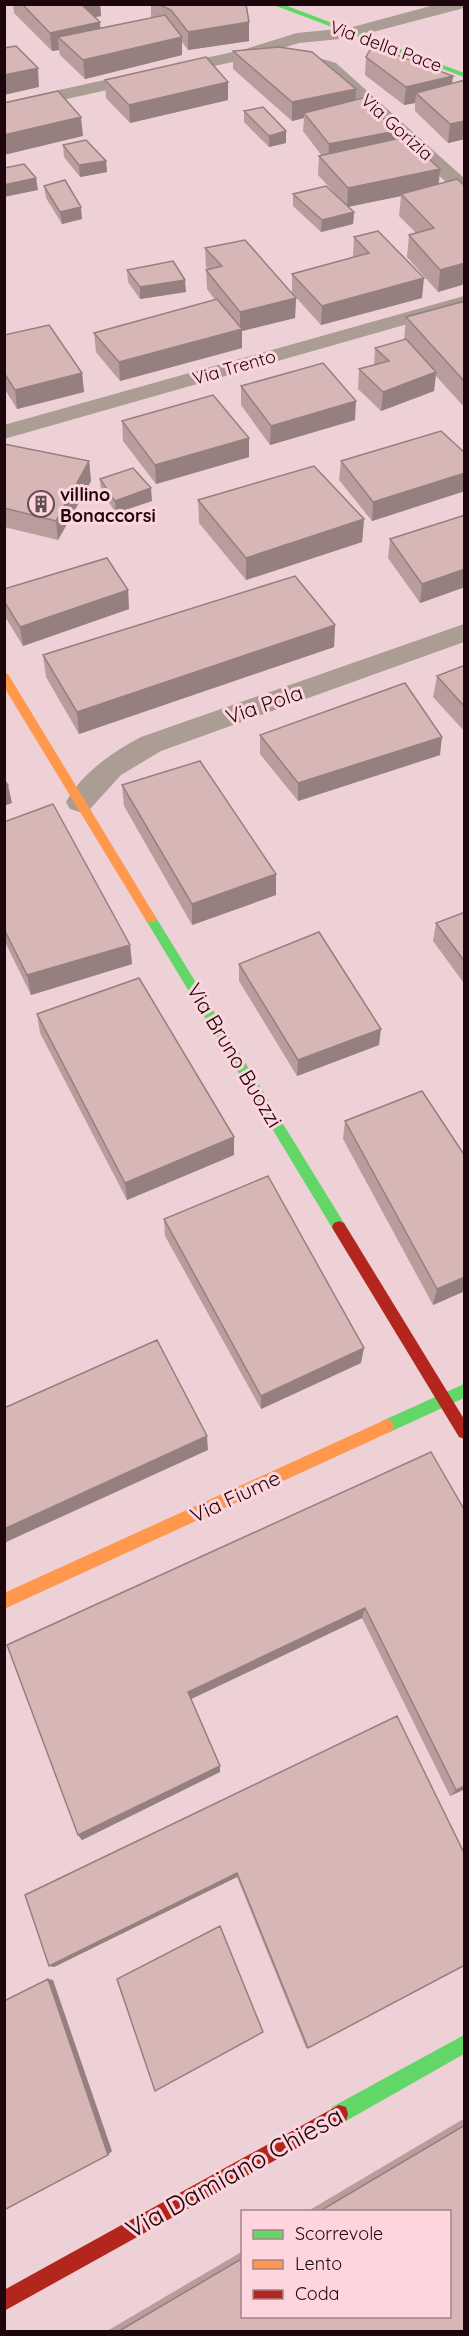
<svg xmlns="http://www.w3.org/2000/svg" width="469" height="2336" font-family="Quicksand,sans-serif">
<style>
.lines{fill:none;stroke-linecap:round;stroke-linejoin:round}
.street{fill:#ab9c94;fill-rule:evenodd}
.fast{fill:#63d668;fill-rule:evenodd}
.slow{fill:#ff974d;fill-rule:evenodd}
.jam{fill:#b3261e;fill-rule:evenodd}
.wall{fill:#b99d9d}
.shaded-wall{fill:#967f7f}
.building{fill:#d7b6b6;stroke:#967f7f;stroke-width:1.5}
.labels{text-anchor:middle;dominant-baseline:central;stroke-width:6;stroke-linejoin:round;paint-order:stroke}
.far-street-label{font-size:18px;fill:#1d070d;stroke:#ffd5dd}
.far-poi-label{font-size:18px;font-weight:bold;fill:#1d070d;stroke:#ffd5dd;text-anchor:start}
.street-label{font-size:21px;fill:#1d070d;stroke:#ffd5dd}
.near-street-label{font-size:26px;fill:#1d070d;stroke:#ffd5dd}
</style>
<rect width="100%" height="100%" fill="#edd1d6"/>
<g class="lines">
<path class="street" d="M438,4H464V8L350,38L299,43L246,59L4,113V102L242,50L297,33L349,28Z
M319,58L336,63L464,178V194L457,192L324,71L313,67L310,63L313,59Z
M464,296V308L4,439V425Z
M464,624V642L161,751L121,775L90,809L80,812L70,809L66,802C83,772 111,753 141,737Z"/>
<path class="fast" d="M271,4H282L464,73V77Z
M151,914L155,916L344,1223L346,1227L344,1231L339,1233L334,1231L147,922L145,919L147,916Z
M464,1384V1398L392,1431L387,1433L382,1431L380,1426L382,1421Z
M464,2035V2054L346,2121L339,2123L332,2121L330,2114L332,2107Z"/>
<path class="slow" d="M4,673L8,674L155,916L157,919L155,922H147L4,687Z
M387,1419L392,1421L394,1426L392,1431L4,1609V1593Z"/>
<path class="jam" d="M339,1221L344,1223L464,1419V1439L459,1437L334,1231L332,1227L334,1223Z
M339,2105L346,2107L348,2114L346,2121L4,2311V2290Z"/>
</g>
<path class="wall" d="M13,4H100L101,16L94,17L100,28L151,18V4H246L249,22V41L188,50L182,42V55L85,79L60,55L59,50L52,51L14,13Z
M233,51L356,89L355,100L396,131V139L440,169L439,184L465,186V284L438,292L407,257L409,235L416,233L399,216L401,196L348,207L354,212L353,224L321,232L293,206V194L340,199L318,175L319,156H322L303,131L304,118L292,121L233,69Z
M366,57L453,76L452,84L465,80V139L448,143L415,111V103L404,105L365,75Z
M105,80L228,82V100L130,123L106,98Z
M244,111L286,131V143L269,147L244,122Z
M63,145L106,161L107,172L80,177L64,157Z
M44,186L82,219L62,224L46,198Z
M354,237L422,298L321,325L292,293V274L353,257Z
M205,248L296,298L295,318L242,331V348L120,381L96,352L94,333L215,300L207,289L206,270H208L206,267Z
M127,270L186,292L140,299L128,282Z
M465,301V408L436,376L434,391L381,411L358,389L359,369L374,365L375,348L404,340L406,317Z
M4,335L82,373L84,392L17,409L4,388Z
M241,386L355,420L270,445L241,405Z
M122,421L249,457L156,484L123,441Z
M4,444L89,461L91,481L58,540L4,527Z
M465,453V491L372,521L339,480L341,461Z
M100,479L152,501L116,513L101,491Z
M198,500L364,519L362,542L246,580L199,523Z
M465,515V587L420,603L388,558L390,539Z
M4,589L128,590L129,609L23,646L4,615Z
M335,625L334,647L79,734L46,677L43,655Z
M465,665V732L433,697L437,676Z
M260,735L440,755L298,801L260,754Z
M122,785L276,874V895L192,925L124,806Z
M4,822L130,945L132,964L31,995L4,940Z
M465,912V982H463L433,941L436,923Z
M239,964L379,1045L297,1076L239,981Z
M37,1014L234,1155L127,1200L40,1033Z
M345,1121L465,1156V1291L433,1305L343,1139Z
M164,1219L361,1363L261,1409L165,1236Z
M465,1511V1789L450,1796L362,1618L191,1699L220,1766V1772L82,1840L78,1835L7,1645Z
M397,1716L308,2048H306L237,1877L54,1967Z
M465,2118V2331H107L243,2251V2316L450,2211H308Z"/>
<path class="shaded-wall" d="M79,4H100L101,16L80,20Z
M100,22L101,40L58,37L59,50L52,51L50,33Z
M249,22V41L188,50V32Z
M182,37V55L85,79L83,60Z
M38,68L39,87L4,95V75Z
M453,76L450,94L416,93L415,103L404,105L406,87Z
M228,82V100L130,123L129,105Z
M356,89L355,107L304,113V118L292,121V102Z
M81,117L83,136L4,155V135Z
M465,121V139L448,143L450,124Z
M286,131V143L269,147V136Z
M396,131L395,150L328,163L329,144Z
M106,161L107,172L80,177L79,165Z
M440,169L438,188L401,194V196L347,207L348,188Z
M36,178L38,190L4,197V185Z
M81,207L82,219L62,224L60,212Z
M354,212L353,224L321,232L322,220Z
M465,263V284L438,292L440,270Z
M424,278L422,298L321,325L322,306Z
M185,280L186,292L140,299V287Z
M296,298L295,318L242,331V348L120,381L119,362L240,330V312Z
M436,372L434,391L381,411L383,392Z
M82,373L84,392L17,409L15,390Z
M356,401L355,420L270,445L271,426Z
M249,438V457L156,484L155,465Z
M89,461L91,481L58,540L56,521Z
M465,473V491L372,521L373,502Z
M151,488L152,501L116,513L115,501Z
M364,519L362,542L246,580V558Z
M465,569V587L420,603L422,584Z
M128,590L129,609L23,646L20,627Z
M335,625L334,647L79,734L77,712Z
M442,737L440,755L298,801V783Z
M8,785L12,803L4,806V787Z
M276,874V895L192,925V904Z
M130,945L132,964L31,995L27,975Z
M381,1029L379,1045L297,1076L298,1060Z
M234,1137V1155L127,1200L125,1183Z
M465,1277V1291L433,1305L437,1289Z
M364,1348L361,1363L261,1409V1396Z
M207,1436L208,1450L4,1543V1529Z
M365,1608L362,1618L189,1700L188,1692Z
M220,1766V1772L82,1840L78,1835Z
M465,1786V1789L450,1796L456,1790Z
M237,1873V1877L54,1967L49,1966Z
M48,1979L53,1980L112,2151L108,2155Z"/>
<path class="building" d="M22,4H81L100,22L50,33Z
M158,4H246L249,22L188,32L171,10Z
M165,15L182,37L83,60L58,37Z
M16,46L38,68L4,75V48Z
M279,47L312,52L356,89L292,102L233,51Z
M381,49L453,76L406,87L366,57L370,50Z
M206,57L228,82L129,105L105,80Z
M465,80V121L450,124L416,93Z
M58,91L81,117L4,135V103Z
M363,98L396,131L329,144L304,113Z
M263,107L286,131L269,136L244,111Z
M405,137L440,169L348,188L319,156Z
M86,140L106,161L79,165L63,145Z
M24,164L36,178L4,185V168Z
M457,179L465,186V263L440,270L409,235L434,228L401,194Z
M65,180L81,207L60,212L44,186Z
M326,186L354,212L322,220L293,194Z
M378,231L424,278L322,306L292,274L369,253L354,237Z
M245,240L296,298L240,312L206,270L222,266L205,248Z
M173,261L185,280L140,287L127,270Z
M217,299L242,329L119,362L94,333Z
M465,301V382L406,317Z
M49,325L82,373L15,390L4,373V335Z
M406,339L436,372L383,392L359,369L389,361L375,348Z
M323,363L356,401L271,426L241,386Z
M213,395L249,438L155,465L122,421Z
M441,431L465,453V473L373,502L341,461Z
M4,444L89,461L56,521L4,508Z
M314,466L364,519L246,558L198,500Z
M133,468L151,488L115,501L100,479Z
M465,515V569L422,584L390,539Z
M107,558L128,590L20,627L4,601V589Z
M295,576L335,625L77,712L43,655Z
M465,665V707L437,676Z
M405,683L442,737L298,783L260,735Z
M200,761L276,874L192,904L122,785Z
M4,780L8,785L4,787Z
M53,804L130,945L27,975L4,929V822Z
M465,912V962L436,923Z
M319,932L381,1029L298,1060L239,964Z
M139,978L234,1137L125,1183L37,1014Z
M422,1091L465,1156V1277L437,1289L345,1121Z
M268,1176L364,1348L261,1396L164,1219Z
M157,1340L207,1436L4,1529V1408Z
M431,1452L465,1511V1786L456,1790L365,1608L188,1692L220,1766L78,1835L7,1645Z
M397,1716L465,1855V1965L308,2048L237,1873L49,1966L25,1895Z
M220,1926L263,2032L155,2091L117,1979Z
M48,1979L108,2155L4,2210V2001Z
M465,2125V2331H119L243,2258V2316H450V2211H320Z"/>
<defs>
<symbol id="building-ring" viewBox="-11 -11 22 22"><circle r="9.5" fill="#ffd5dd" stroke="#664e53" stroke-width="1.5"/><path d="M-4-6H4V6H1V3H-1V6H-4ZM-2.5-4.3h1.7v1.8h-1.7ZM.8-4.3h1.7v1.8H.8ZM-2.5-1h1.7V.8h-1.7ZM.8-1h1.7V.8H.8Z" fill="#664e53"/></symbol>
</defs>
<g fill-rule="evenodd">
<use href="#building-ring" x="26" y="489" width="30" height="30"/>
</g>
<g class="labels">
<g class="far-street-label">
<text transform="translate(386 46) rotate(20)">Via della Pace</text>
<text transform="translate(397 127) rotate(42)">Via Gorizia</text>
<text transform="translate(234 367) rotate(-16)">Via Trento</text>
</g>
<g class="far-poi-label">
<text x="60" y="494">villino<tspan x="60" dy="21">Bonaccorsi</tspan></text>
</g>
<g class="street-label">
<text transform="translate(264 704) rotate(-19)">Via Pola</text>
<text transform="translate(235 1055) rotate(59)">Via Bruno Buozzi</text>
<text transform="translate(235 1496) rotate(-25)">Via Fiume</text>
</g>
<g class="near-street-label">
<text transform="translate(234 2172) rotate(-29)">Via Damiano Chiesa</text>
</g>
</g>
<rect width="469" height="2336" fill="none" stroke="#1d070d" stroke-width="12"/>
<rect x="241" y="2210" width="210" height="108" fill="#ffd5dd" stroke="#a5838a" stroke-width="1.5"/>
<rect x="253" y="2230" width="30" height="9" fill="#63d668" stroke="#a5838a" stroke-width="1.5"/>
<text x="295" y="2240" font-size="18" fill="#1d070d">Scorrevole</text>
<rect x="253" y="2260" width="30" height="9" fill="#ff974d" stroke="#a5838a" stroke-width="1.5"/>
<text x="295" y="2270" font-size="18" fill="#1d070d">Lento</text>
<rect x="253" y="2290" width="30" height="9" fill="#b3261e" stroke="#a5838a" stroke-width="1.5"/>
<text x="295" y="2300" font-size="18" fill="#1d070d">Coda</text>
</svg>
